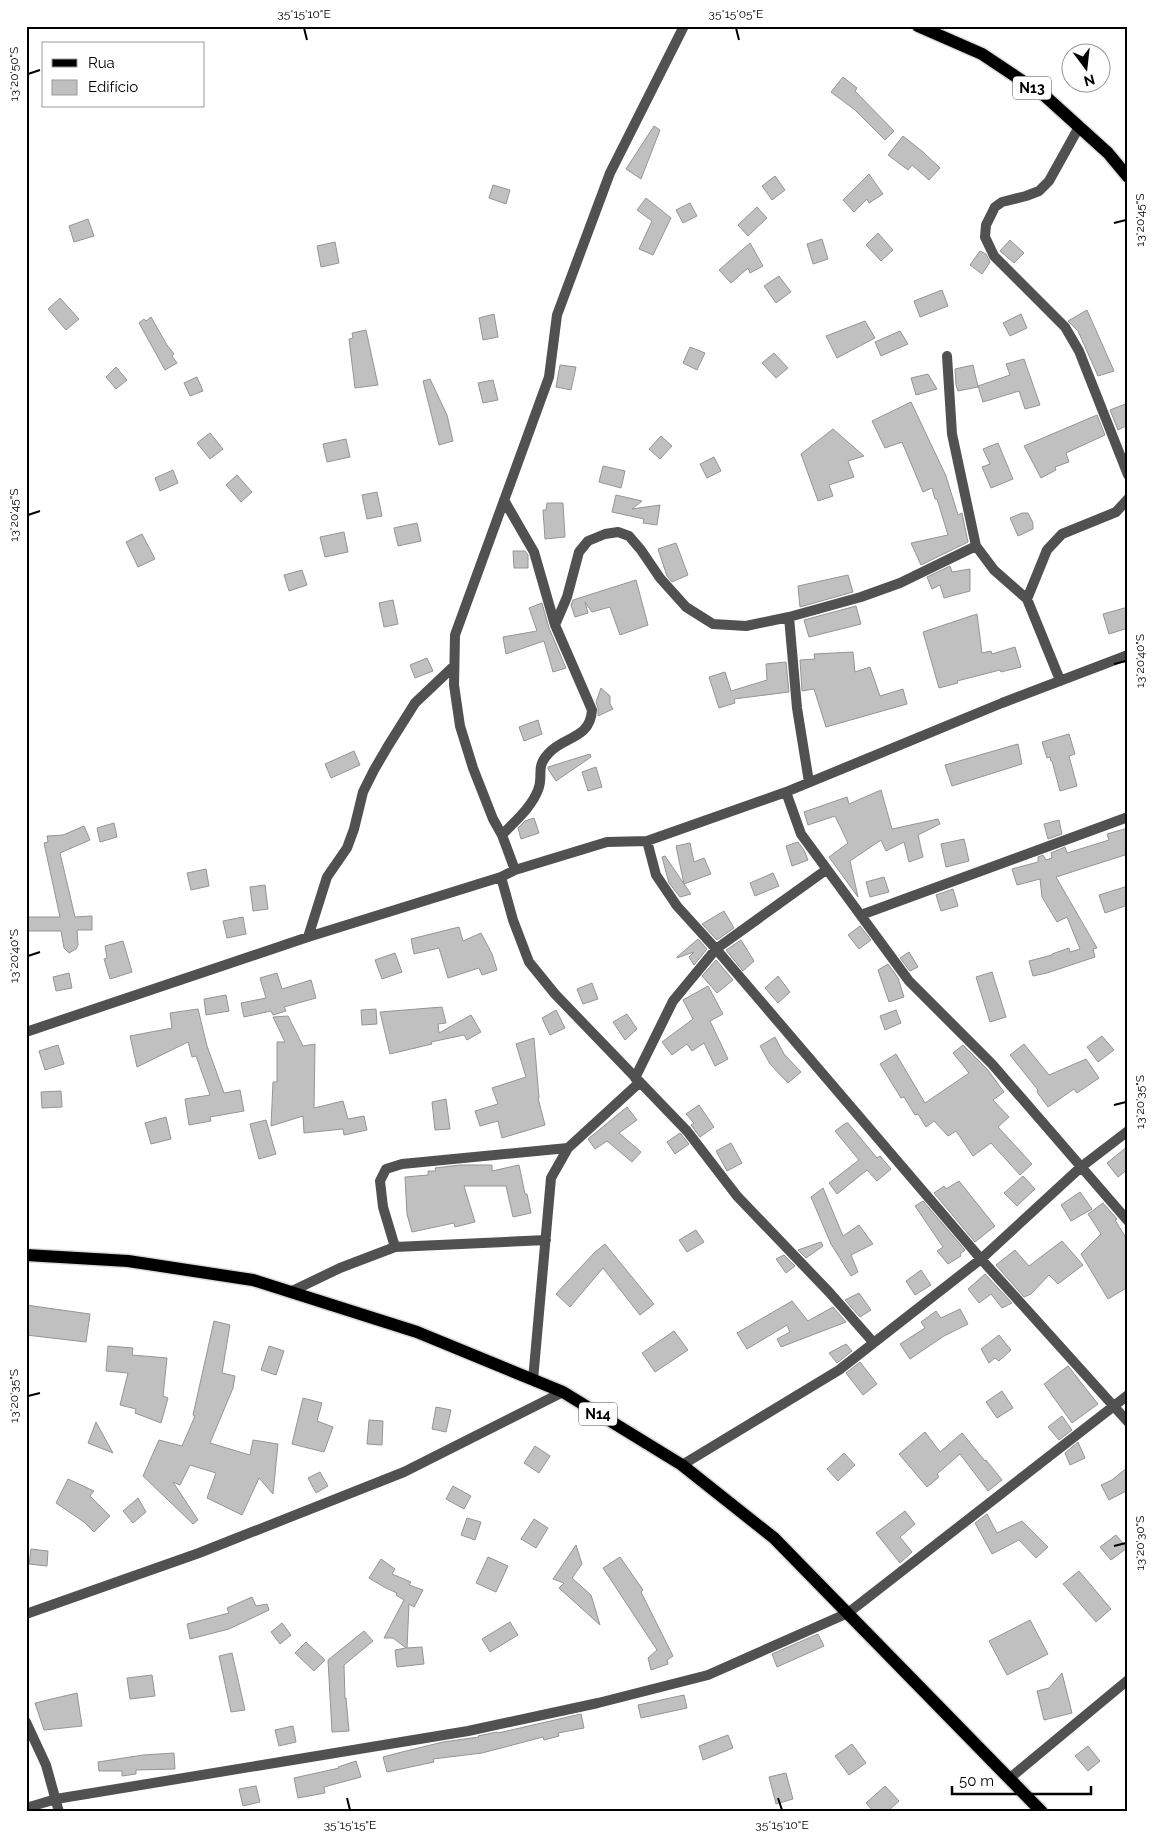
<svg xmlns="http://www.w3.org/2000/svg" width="1154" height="1838" font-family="Raleway,sans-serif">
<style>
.building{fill:#c0c0c0;stroke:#959595}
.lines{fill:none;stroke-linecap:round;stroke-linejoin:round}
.primary-casing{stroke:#dbdbdb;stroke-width:15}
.minor{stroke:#515151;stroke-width:10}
.primary{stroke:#000;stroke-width:12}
.ticks{fill:none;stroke:#000;stroke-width:2}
.labels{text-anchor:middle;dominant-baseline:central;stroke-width:4;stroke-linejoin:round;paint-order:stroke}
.shield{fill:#fff;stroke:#4c4c4c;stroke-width:1}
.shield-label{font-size:14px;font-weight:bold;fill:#000}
.neatline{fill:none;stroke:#000;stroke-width:2}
.ticks-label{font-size:12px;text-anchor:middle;fill:#000}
</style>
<rect width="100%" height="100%" fill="#fff"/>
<path class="building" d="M843,77L857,88L855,91L894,131L885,140L855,110L831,92Z
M654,126L660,130L641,179L626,169Z
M903,136L923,152L940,168L929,180L912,165L908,170L888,155Z
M869,174L883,194L869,203L867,199L854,212L843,200Z
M775,176L785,190L772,200L762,186Z
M493,185L510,190L506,204L489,198Z
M646,198L671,218L653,255L639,249L652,221L637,210Z
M690,203L697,216L683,223L676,210Z
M757,207L767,218L748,236L738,225Z
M88,219L94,236L74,242L69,226Z
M878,233L893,250L881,261L866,245Z
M822,239L828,259L813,264L807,244Z
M1010,240L1024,253L1014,263L1000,251Z
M335,242L339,263L321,267L317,246Z
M750,243L763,266L750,273L748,268L731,283L719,270Z
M980,251L986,254L990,262L982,274L970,265Z
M779,276L791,292L776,303L764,286Z
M942,290L948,306L920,317L914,301Z
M60,298L79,319L66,330L48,309Z
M1087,310L1114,371L1098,376L1078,331L1068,321Z
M494,314L498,337L483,340L479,318Z
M1021,314L1027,328L1010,336L1003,323Z
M151,317L167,345L174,354L172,356L177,363L165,370L139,323L144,319L146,321Z
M865,321L875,338L837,358L826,336Z
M366,330L378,385L355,388L349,339L353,338L352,333Z
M900,331L908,344L881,356L875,342Z
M690,347L705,353L697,370L683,363Z
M774,353L788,368L776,378L762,363Z
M1024,359L1040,405L1025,409L1019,391L983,402L978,386L1010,375L1006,364Z
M560,365L576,367L571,390L556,387Z
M973,365L978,387L958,391L956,385L955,369Z
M116,367L127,380L116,389L106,377Z
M928,374L937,389L916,395L911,378Z
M197,377L203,391L190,396L184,383Z
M430,379L447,415L453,441L439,445L423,381Z
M493,380L498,400L483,403L478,383Z
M911,402L946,476L958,515L962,513L968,542L921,565L911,543L948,535L937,499H935L932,488L923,492L902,442L885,448L872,421Z
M1128,403V425L1118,430L1110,410Z
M1097,415L1105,435L1066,453L1069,462L1055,467L1056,470L1041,478L1024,446Z
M833,429L864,456L848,461L854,477L829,485L833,496L818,501L801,454Z
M210,433L223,449L210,459L197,443Z
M661,436L672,446L660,459L649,449Z
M346,439L350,457L327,462L323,444Z
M998,443L1013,479L991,488L982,467L990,464L983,449Z
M714,457L721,471L707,478L700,464Z
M603,466L625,471L621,488L599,482Z
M173,470L178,483L160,491L155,478Z
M237,475L252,492L241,502L226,485Z
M377,492L382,516L367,519L362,495Z
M616,495L642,501L632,509L660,505L657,525L643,523L644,519L612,512Z
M547,503H563L565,537L545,539L543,510H546Z
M1022,513H1028L1033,523V529L1018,536L1010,518Z
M417,523L421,541L398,546L394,528Z
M344,532L348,552L325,557L320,537Z
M142,534L155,559L138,567L126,542Z
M676,543L688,575L672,582L667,576L658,549Z
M513,551H525L528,555V568H514Z
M950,566L952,572L970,569V591L944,598L940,585L932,589L927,577Z
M302,570L307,585L289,591L284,575Z
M848,575L853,592L800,607L798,586Z
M636,580L648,625L620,635L610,607L592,612L585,602L588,613L575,617L571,605L573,600Z
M393,600L398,624L384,627L379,603Z
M542,603L549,628L566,668L553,672L544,641L506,654L503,637L537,631L529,608Z
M856,606L861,624L809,637L804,620Z
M1128,607V628L1109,634L1103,614Z
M977,614L982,653L991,651L992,654L1015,647L1021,667L1001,672L1000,670L957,681L958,683L939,688L923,632Z
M853,652L855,672L870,667L880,696L903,689L907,704L826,727L814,689L802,691L800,660L815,659L814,654Z
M427,658L433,671L415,678L410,665Z
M786,662L789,692L734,699L735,703L719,708L709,677L725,672L731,691L767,680L766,664Z
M601,688L610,696V704L613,709L598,716V708L596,702Z
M538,720L542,734L524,741L519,727Z
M1069,734L1075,754L1069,756L1077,786L1060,791L1052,761H1051L1050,757L1047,758L1042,742Z
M1018,744L1022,764L952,786L945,765Z
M354,751L360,765L331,778L325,764Z
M590,754L591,757L556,781L548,769V767Z
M596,767L602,787L588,791L582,772Z
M881,790L892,829L938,819L940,824L918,835L923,857L909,862L904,842L886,851L881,840L850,861L858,897L829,857L848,843L835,816L808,825L804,812L847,797L849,804Z
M534,818L539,833L521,839L518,828L525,821Z
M1059,820L1062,834L1048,839L1044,824Z
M114,823L117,837L100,842L97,828Z
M84,826L90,840L60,853L75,917L92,916V930H77L78,945L76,949L69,953L64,948L61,931H28V917H60L44,843L48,842L47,836L63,835Z
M1128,828V854L1056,877L1097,948L1093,949L1095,957L1047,973L1033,976L1029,961L1052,955V954L1069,948L1070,952L1080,949L1067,917L1057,922L1042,897L1040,879L1017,885L1012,869L1038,862V857L1043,855L1046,860L1052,858L1051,853L1065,847L1067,853L1109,840L1107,834Z
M964,839L969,861L946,867L941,844Z
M798,842L804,850L808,860L792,866L786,846Z
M690,843L694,862L704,858L711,874L684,884L676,846Z
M665,856L691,894L680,897L669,883L662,857Z
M206,869L209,886L191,890L187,873Z
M773,873L779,886L755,896L750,883Z
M884,877L889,892L870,897L866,882Z
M265,885L268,909L253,911L250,887Z
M1128,886V905L1105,913L1099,895Z
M953,889L958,906L941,911L936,895Z
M724,911L734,928L717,940L702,924Z
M243,917L246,934L227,938L223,921Z
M860,926L871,940L859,949L848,935Z
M459,927L463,941L481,933L492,954L497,970L482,975L479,968L448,978L439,948L414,954L411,939Z
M698,939L707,949L694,965L689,957L694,952L677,958V957Z
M741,940L754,961L743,971L726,950Z
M123,941L132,972L110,979L104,959L107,958L105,946Z
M909,952L918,967L910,971L900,958Z
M395,953L402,972L382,979L375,960Z
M716,960L733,980L717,993L702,976Z
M888,964L898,978L904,997L889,1002L878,970Z
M992,972L1006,1017L990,1022L976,977Z
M69,973L72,988L56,991L53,977Z
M277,973L282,989L311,980L316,998L284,1007L286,1011L273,1015L271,1011L244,1017L241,1003L266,998L260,978Z
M778,976L790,992L778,1003L765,988Z
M592,983L598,999L583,1004L577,989Z
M708,986L723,1014L710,1021L728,1059L715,1066L704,1043L692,1051L687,1044L672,1055L662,1042L693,1019L683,1000Z
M226,995L229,1011L206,1015L204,999Z
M442,1007L446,1023L438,1024L439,1033L471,1015L481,1032L467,1040L464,1035L431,1042L432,1044L390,1054L380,1012Z
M198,1009L207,1046L224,1093L240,1090L244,1111L210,1117L211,1121L189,1125L185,1099L210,1095L196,1056L192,1057L188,1042L137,1067L130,1036L172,1028L170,1013Z
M376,1009L377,1024L362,1025L361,1010Z
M556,1010L565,1028L550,1035L542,1018Z
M896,1010L901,1023L885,1030L880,1016Z
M627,1014L637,1029L625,1040L613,1022Z
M288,1016L303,1046L315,1044L314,1108L343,1101L348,1119L364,1116L367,1130L344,1135L343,1129L304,1133L303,1116L271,1126L273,1082H277V1042H285L273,1017Z
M1102,1036L1114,1050L1098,1062L1087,1047Z
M775,1037L784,1054L801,1072L788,1083L770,1064L760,1046Z
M534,1038L539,1098H538L545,1125L502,1138L498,1121L480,1126L475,1111L498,1104L492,1088L526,1077L516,1044Z
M1024,1044L1049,1075L1086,1059L1099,1078L1077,1093L1074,1089L1048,1107L1037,1092L1038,1090L1010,1055Z
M58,1045L64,1064L45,1070L39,1051Z
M963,1045L987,1069L1004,1092L993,1100L1009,1117L998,1127L1032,1164L1020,1175L991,1143L973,1156L956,1131L948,1136L934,1121L926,1127L918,1114L915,1115L904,1097L901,1098L880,1064L896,1054L925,1103L969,1073L953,1053Z
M61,1091L62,1107L42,1108L41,1092Z
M446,1099L450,1129L435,1130L432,1102Z
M699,1105L714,1127L700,1137L691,1125L694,1123L686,1114Z
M627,1107L637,1120L619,1133L641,1152L632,1162L607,1141L595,1149L588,1139Z
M166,1117L171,1139L151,1144L145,1123Z
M266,1120L276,1154L259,1159L250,1124Z
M846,1123H848L877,1158L880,1156L891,1169L877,1181L867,1170L837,1194L829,1183L859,1160L835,1131Z
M680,1133L689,1144L675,1154L667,1142Z
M731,1143L742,1163L727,1171L716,1151Z
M1128,1146V1169L1118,1177L1107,1163Z
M460,1165H492V1171L519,1165L525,1194H527L531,1213L513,1217L506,1186H464L475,1222L455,1227L454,1223L412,1232L407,1214L405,1177L428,1175V1171H436L435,1168Z
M1023,1176L1035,1189L1017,1206L1004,1193Z
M959,1181L995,1226L975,1242L934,1193L944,1186L946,1189Z
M823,1188L843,1236L859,1225L873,1244L851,1255L858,1272L851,1276L831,1244L811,1197Z
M1080,1192L1092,1209L1071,1221L1061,1205Z
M923,1201L965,1250L960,1254L961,1256L948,1264L937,1251L943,1247L915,1206Z
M1103,1203L1117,1219L1115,1220L1128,1241V1287L1108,1299L1081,1254L1101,1234L1088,1214Z
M696,1230L704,1242L687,1252L679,1240Z
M1062,1241L1083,1265L1058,1284L1049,1275L1031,1294L1024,1297L996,1265L1015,1250L1029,1266Z
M821,1242L823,1246L806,1258L798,1250Z
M605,1244L654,1304L640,1315L603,1268L570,1307L556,1294L594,1253Z
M784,1255L795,1266L786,1273L776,1259Z
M921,1270L931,1285L915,1295L906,1281Z
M985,1274L1012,1303L1002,1308L991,1294L979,1303L968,1289Z
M859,1293L871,1310L860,1317L845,1300Z
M792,1301L808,1321L833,1307L846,1322L781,1347L777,1339L790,1332L787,1325L747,1349L737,1333Z
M26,1305L90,1314L86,1342L26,1335Z
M960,1309L968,1324L944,1336L910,1359L900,1344L925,1328L921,1322L936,1311L941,1318Z
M214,1321L230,1325L222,1373L235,1376L233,1388L210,1443L250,1455L253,1440L278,1444L273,1494L259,1478L242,1515L207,1498L216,1473L190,1465L180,1485L173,1482L198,1520L193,1524L143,1476L159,1440L182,1446L195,1416L193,1415Z
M674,1331L688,1350L655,1372L642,1353Z
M999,1335L1011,1350L999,1361L995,1358L989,1363L981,1349Z
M846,1344L852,1351L837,1363L829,1353Z
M108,1346L133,1348L132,1355L167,1358L163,1396L168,1398L161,1423L135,1413L136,1409L120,1405L128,1373L106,1371Z
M269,1346L284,1351L276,1375L261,1370Z
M860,1362L877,1384L863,1395L846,1373Z
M1068,1366L1098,1404L1072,1423L1044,1384Z
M1002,1391L1013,1408L997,1418L986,1402Z
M303,1398L322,1403L317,1421L333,1427L324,1452L292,1444Z
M436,1407L451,1410L446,1432L432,1429Z
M1062,1416L1072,1430L1059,1440L1048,1427Z
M369,1420L383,1421L382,1445L367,1444Z
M96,1422L113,1453L88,1443Z
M925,1432L940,1452L962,1433L985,1461L986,1460L1002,1480L988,1491L960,1454L937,1474L939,1477L927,1487L899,1454Z
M1078,1442L1085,1458L1070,1465L1065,1453Z
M535,1446L550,1456L539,1473L524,1463Z
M844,1453L855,1465L838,1481L827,1469Z
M1128,1467V1490L1109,1500L1101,1485L1112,1480Z
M320,1472L328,1486L316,1493L308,1478Z
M68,1479L94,1491L90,1496L110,1516L94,1532L84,1522L56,1503Z
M453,1486L471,1496L464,1509L446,1499Z
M138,1498L146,1512L133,1523L123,1511Z
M905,1511L915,1524L900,1537L912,1552L900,1563L876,1533Z
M987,1514L997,1533L1022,1521L1048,1547L1036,1558L1019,1540L992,1554L975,1523Z
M467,1518L481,1522L475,1540L461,1535Z
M534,1519L548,1528L536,1548L521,1539Z
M1116,1535L1127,1548L1111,1560L1100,1547Z
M576,1545L582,1564L572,1578L591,1595L600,1625L559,1588L564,1583L553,1579Z
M31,1549L48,1551L47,1566L29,1564Z
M488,1557L508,1566L496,1592L476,1583Z
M620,1557L643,1590L641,1592L673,1656L667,1660L668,1664L651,1670L648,1658L657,1650L603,1568Z
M381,1559L395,1569L392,1574L411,1582L409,1585L423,1590L414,1607L409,1604L407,1648L422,1647L424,1664L397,1667L395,1650L406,1648L393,1638H384L404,1600L396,1595L397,1593L384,1587L369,1578Z
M1079,1571L1111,1609L1096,1622L1063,1584Z
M252,1597L256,1606L267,1604L269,1610L229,1629L190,1639L187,1624L229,1613L227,1608Z
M1030,1620L1048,1654L1007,1675L989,1641Z
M510,1622L518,1635L490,1652L482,1639Z
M282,1623L291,1635L280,1644L271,1632Z
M364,1631L373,1641L344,1665L345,1699L346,1698L349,1731L332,1732L328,1660Z
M818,1634L824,1646L777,1667L772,1654Z
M306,1642L325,1660L314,1671L295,1653Z
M232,1653L245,1710L231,1712L219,1656Z
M1062,1673L1072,1713L1044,1720L1037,1691L1049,1688Z
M152,1675L155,1696L130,1699L127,1678Z
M77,1693L82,1726L44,1730L35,1703Z
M684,1695L687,1708L641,1718L638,1705Z
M581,1714L584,1728L558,1733L559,1736L544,1740L543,1737L482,1753L433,1759L434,1762L387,1772L383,1757L398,1753L443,1742L479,1737L478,1736L497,1732L498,1733Z
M293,1726L296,1742L279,1746L275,1730Z
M728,1735L733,1748L703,1760L699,1746Z
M852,1744L866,1763L849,1775L835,1756Z
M1088,1746L1100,1761L1088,1771L1075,1756Z
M174,1753L175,1769L136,1770V1774L122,1776V1771H99L98,1762L143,1755Z
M356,1761L361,1777L324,1787L325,1793L298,1798L294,1778L339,1768L338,1767Z
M786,1773L793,1799L776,1804L769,1777Z
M256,1786L260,1802L243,1806L239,1789Z
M885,1786L899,1801L887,1812H874L866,1803Z"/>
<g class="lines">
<defs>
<path id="primary" d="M918,26L982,54L1045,96L1108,153L1128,177
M26,1255L128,1261L253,1280L417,1332L563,1392L682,1465L774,1538L1042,1812"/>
</defs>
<use href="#primary" class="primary-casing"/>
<path class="minor" d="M1079,127L1049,181L1039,191L1026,196L1002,202L995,207L986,225L985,237L994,256L1065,327L1079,351L1128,475
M947,356L952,434L976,546L994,570L1027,599L1060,680
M1027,599L1047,550L1062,534L1116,512L1128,499
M789,617L797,708L809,782
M555,625L567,597L579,552L588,541L605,534L618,532L629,536L641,550L660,578L686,607L713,624L746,626L789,617L861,597L900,583L976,546
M786,792L801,834L909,981L992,1064L1128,1221
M502,835C515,821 531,808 538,790C544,776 535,768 548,754C563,736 590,740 592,710L555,625L534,552L504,500
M647,841L656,875L677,906L716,949L981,1259L1128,1422
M515,870L502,835L493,819L473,768L460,726L454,685L455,635L549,377L557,315L610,173L684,26
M501,877L513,920L529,962L555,994L687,1131L737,1196L829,1292L873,1342
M861,915L1128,817
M308,937L327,877L347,848L354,829L363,792L374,770L388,746L415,703L454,666
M26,1032L308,937L501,877L515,870L607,842L647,841L786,792L1002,703L1128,655
M635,1078L673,1001L716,949L826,870
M395,1247L383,1207L380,1181L386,1169L402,1164L568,1148
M290,1292L340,1268L395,1247L546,1240
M533,1380L551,1178L568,1148L640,1082
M682,1465L839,1370L981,1259L1081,1167L1128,1131
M26,1614L199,1553L404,1472L563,1392
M26,1722L46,1765L59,1812
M1010,1778L1128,1680
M26,1808L56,1799L468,1731L598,1703L708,1675L848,1613L1128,1395"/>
<use href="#primary" class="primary"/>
</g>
<path class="ticks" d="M304,28L307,40M736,28L739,40M28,74L40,70M1114,223L1126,220M28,515L40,511M1114,664L1126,661M28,956L40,952M1114,1105L1126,1102M28,1396L40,1393M1114,1546L1126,1543M347,1798L350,1810M778,1798L782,1810"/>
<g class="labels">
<g class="shield">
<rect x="1013" y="76.5" width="38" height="23" rx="4"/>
<rect x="579" y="1402.5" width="38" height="23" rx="4"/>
</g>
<g class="shield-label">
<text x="1032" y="88">N13</text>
<text x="598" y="1414">N14</text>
</g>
</g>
<rect width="1154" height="1838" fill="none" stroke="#ffffff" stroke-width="55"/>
<rect x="42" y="42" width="162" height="65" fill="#ffffff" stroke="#999999"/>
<rect x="52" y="59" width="25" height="8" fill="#000000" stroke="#999999"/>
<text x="88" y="68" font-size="15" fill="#000000">Rua</text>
<rect x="52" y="80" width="25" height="15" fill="#c0c0c0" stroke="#999999"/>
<text x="88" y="92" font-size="15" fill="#000000">Edifício</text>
<g transform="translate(1086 68) rotate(165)"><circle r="24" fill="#ffffff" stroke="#999999"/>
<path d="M0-4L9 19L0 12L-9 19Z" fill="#000000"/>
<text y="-8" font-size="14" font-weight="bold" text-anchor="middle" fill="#000000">N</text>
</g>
<path d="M952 1786v8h139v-8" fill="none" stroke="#000000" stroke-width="2.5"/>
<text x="959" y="1786" font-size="15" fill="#000000" stroke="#ffffff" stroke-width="4" paint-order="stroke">50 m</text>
<rect x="28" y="28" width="1098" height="1782" class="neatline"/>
<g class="ticks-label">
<text x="304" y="18">35°15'10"E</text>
<text x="736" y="18">35°15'05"E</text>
<text transform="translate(14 74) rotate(-90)" y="4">13°20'50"S</text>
<text transform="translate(1140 220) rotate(-90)" y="4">13°20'45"S</text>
<text transform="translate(14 515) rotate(-90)" y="4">13°20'45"S</text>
<text transform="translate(1140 661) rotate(-90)" y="4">13°20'40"S</text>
<text transform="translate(14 956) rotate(-90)" y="4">13°20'40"S</text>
<text transform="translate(1140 1102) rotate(-90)" y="4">13°20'35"S</text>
<text transform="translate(14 1396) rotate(-90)" y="4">13°20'35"S</text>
<text transform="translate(1140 1543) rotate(-90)" y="4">13°20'30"S</text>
<text x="350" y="1829">35°15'15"E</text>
<text x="782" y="1829">35°15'10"E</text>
</g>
</svg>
